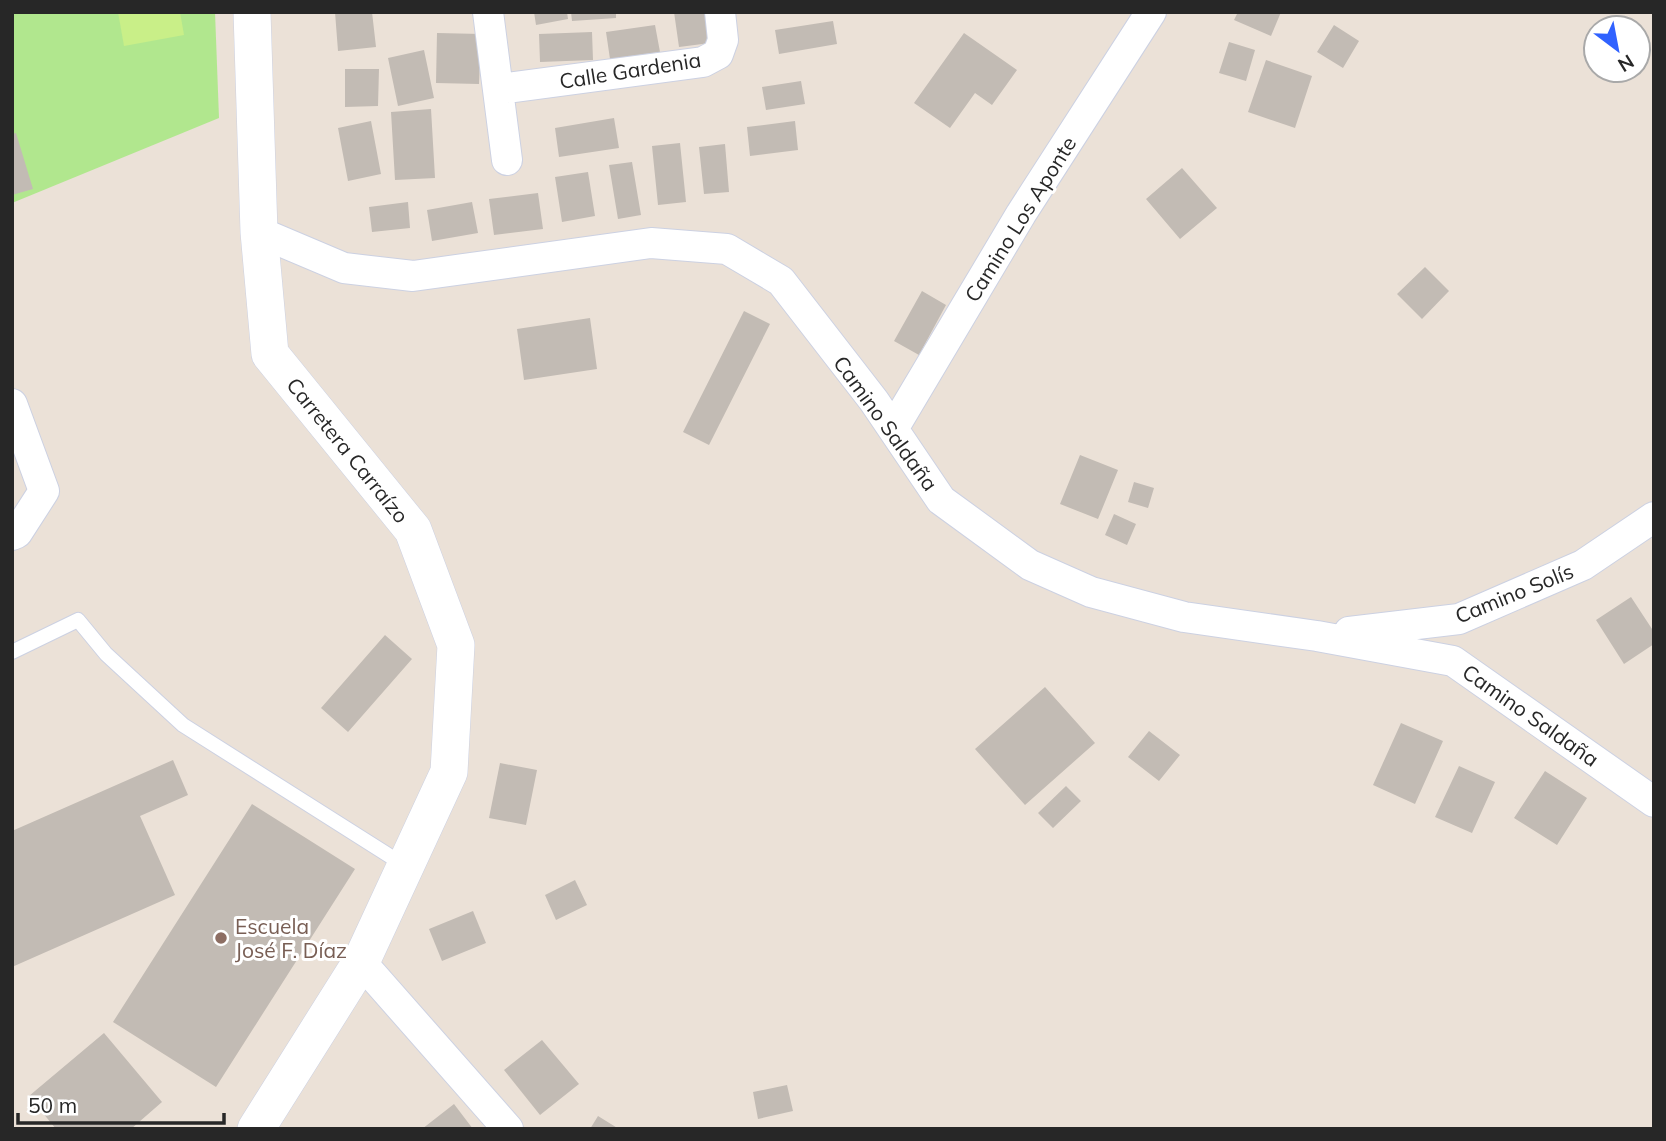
<svg xmlns="http://www.w3.org/2000/svg" width="1666" height="1141" font-family="Mulish,sans-serif">
<style>
.green{fill:#b1e78e}
.pitch{fill:#c9ef88}
.building{fill:#c2bbb4}
.lines{fill:none;stroke-linecap:round;stroke-linejoin:round}
.service-casing{stroke:#ccd1e2;stroke-width:16}
.minor-casing{stroke:#ccd1e2;stroke-width:32}
.tertiary-casing{stroke:#ccd1e2;stroke-width:38}
.service{stroke:#fff;stroke-width:14}
.minor{stroke:#fff;stroke-width:30}
.tertiary{stroke:#fff;stroke-width:37}
.education-dot{fill:#8d6e63;stroke:#fff;stroke-width:2.5}
.labels{text-anchor:middle;dominant-baseline:central;stroke-width:6;stroke-linejoin:round;paint-order:stroke}
.street-label{font-size:21px;fill:#272727;stroke:#fff}
.education-label{font-size:21px;fill:#785e54;stroke:#fff;text-anchor:start}
</style>
<rect width="100%" height="100%" fill="#ebe1d7"/>
<path class="green" d="M12,12H215L219,118L12,203Z"/>
<path class="pitch" d="M118,12H180L184,35L124,46Z"/>
<path class="building" d="M335,12H372L376,47L338,51Z
M534,12H567L568,19L536,25Z
M571,12H616V18L572,21Z
M674,12H705L710,43L679,47Z
M1238,12H1281L1271,36L1234,20Z
M833,21L837,44L779,54L775,30Z
M655,25L660,52L610,59L606,32Z
M1334,25L1359,41L1343,68L1317,52Z
M592,32L593,60L540,62L539,34Z
M437,33L481,34L479,84L436,83Z
M964,33L1017,70L992,105L975,93L950,128L914,103Z
M1229,42L1255,50L1246,81L1219,73Z
M424,50L434,98L398,106L388,58Z
M1266,60L1312,76L1295,128L1248,112Z
M345,69H379L378,106L345,107Z
M801,81L805,104L766,110L762,87Z
M431,109L435,178L395,180L391,112Z
M614,118L619,148L559,157L555,128Z
M371,121L381,174L348,181L338,128Z
M795,121L798,150L750,156L747,127Z
M16,133L33,189L12,195V134Z
M680,143L686,202L658,205L652,146Z
M725,144L729,192L704,194L699,147Z
M632,162L641,215L618,219L609,165Z
M1182,168L1217,208L1180,239L1146,199Z
M588,172L595,216L562,222L555,177Z
M538,193L543,229L494,235L489,199Z
M408,202L410,228L372,232L369,207Z
M472,202L478,233L432,241L427,210Z
M1425,267L1449,291L1422,319L1397,294Z
M922,291L946,305L919,355L894,341Z
M744,311L770,324L709,445L683,432Z
M590,318L597,369L524,380L517,329Z
M1080,455L1118,470L1098,519L1060,504Z
M1134,482L1154,488L1148,508L1128,502Z
M1114,514L1136,524L1127,545L1105,535Z
M1631,597L1654,632V644L1624,664L1596,620Z
M385,635L412,659L348,732L321,708Z
M1045,687L1095,743L1025,805L975,749Z
M1401,723L1443,741L1415,804L1373,785Z
M1149,731L1180,755L1159,781L1128,757Z
M173,760L188,795L140,816L175,895L12,967V831Z
M500,763L537,770L526,825L489,818Z
M1459,766L1495,782L1472,833L1435,817Z
M1545,771L1587,798L1557,845L1514,818Z
M1066,786L1081,801L1053,828L1038,813Z
M252,804L355,869L216,1087L113,1022Z
M575,880L587,905L556,920L545,895Z
M473,911L486,943L442,961L429,929Z
M104,1033L162,1102L131,1129H56L29,1096Z
M542,1040L579,1084L540,1115L504,1070Z
M787,1085L793,1111L758,1119L753,1092Z
M454,1104L473,1129H422Z
M598,1116L619,1129H590Z"/>
<g class="lines">
<defs>
<path id="service" d="M12,652L78,620L106,654L183,725L404,865"/>
<path id="minor" d="M488,12L507,160
M499,89L703,62L718,54L723,40L720,12
M259,232L344,268L413,276L651,243L727,249L781,281L874,401L941,500L1030,565L1091,592L1184,617L1317,636L1453,661L1654,802
M12,404L44,491L17,533L12,535
M893,429L1021,214L1151,12
M1349,632L1459,619L1583,565L1654,517
M361,962L508,1129"/>
<path id="tertiary" d="M252,12L259,232L270,354L413,530L456,645L449,772L361,962L256,1129"/>
</defs>
<use href="#service" class="service-casing"/>
<use href="#minor" class="minor-casing"/>
<use href="#tertiary" class="tertiary-casing"/>
<use href="#service" class="service"/>
<use href="#minor" class="minor"/>
<use href="#tertiary" class="tertiary"/>
</g>
<circle class="education-dot" cx="221" cy="938" r="7"/>
<g class="labels">
<g class="street-label">
<text transform="translate(630 70) rotate(-9)">Calle Gardenia</text>
<text transform="translate(1020 219) rotate(-58)">Camino Los Aponte</text>
<text transform="translate(886 423) rotate(54)">Camino Saldaña</text>
<text transform="translate(348 450) rotate(51)">Carretera Carraízo</text>
<text transform="translate(1514 593) rotate(-22)">Camino Solís</text>
<text transform="translate(1531 715) rotate(35)">Camino Saldaña</text>
</g>
<g class="education-label">
<text x="235" y="926">Escuela<tspan x="235" dy="24">José F. Díaz</tspan></text>
</g>
</g>
<rect width="1666" height="1141" fill="none" stroke="#272727" stroke-width="28"/>
<g transform="translate(1617 49) rotate(148)"><circle r="33" fill="#ffffff" stroke="#a9a9a9" stroke-width="2"/>
<path d="M0-5L12 26L0 18L-12 26Z" fill="#3062ff"/>
<text y="-10" font-size="19" font-weight="bold" text-anchor="middle" fill="#272727">N</text>
</g>
<path d="M18 1113v10h206v-10" fill="none" stroke="#272727" stroke-width="3.5"/>
<text x="28" y="1113" font-size="21" fill="#272727" stroke="#ffffff" stroke-width="5" paint-order="stroke">50 m</text>
</svg>
